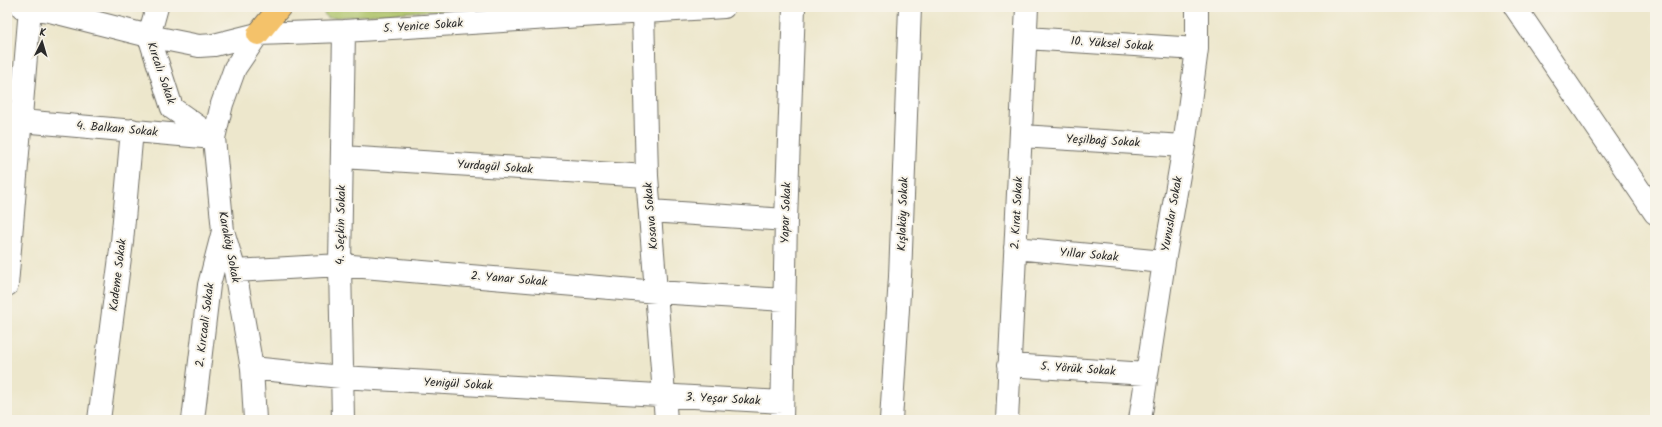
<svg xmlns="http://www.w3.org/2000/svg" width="1662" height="427" font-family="Kalam,sans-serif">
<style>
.green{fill:#adc367;stroke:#6c7749}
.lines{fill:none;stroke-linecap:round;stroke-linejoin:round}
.minor-casing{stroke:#6f6d63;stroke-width:24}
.major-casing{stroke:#6f6d63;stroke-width:24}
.minor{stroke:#fff;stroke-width:22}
.major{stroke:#f4c26a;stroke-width:22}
.labels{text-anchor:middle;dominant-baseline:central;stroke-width:4;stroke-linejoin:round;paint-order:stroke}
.street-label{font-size:12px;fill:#2b2b2b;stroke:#f7f3e8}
</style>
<rect width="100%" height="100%" fill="#f7f3e8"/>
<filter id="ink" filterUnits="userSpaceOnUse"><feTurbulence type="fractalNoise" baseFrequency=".025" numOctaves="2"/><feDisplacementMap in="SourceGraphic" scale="8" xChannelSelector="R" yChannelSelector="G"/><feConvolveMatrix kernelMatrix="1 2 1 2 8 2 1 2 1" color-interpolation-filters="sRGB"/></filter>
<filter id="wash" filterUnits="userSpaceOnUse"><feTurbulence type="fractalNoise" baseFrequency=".012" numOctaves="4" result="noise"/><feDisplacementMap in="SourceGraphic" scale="16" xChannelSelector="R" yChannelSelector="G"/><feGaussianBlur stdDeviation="0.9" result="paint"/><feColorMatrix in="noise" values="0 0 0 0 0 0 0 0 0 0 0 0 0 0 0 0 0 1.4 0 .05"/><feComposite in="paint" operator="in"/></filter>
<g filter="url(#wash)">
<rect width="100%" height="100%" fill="#ede7cc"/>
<path class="green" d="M320,7H483L327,18Z"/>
</g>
<g filter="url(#ink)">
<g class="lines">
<defs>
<path id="minor" d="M22,7L50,11L149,36L199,46L214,45L258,34L344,31L724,7
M1515,7L1655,213
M643,12L647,176L666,420
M149,36L172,108L213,137
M149,36L157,7
M1026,38L1197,49
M21,121L214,138
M1021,136L1184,146
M342,157L647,176
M650,211L786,220
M1015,248L1164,262
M235,271L340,265L657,292L784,300
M7,285L30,8
M1009,365L1146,374
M252,368L341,377L782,402
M99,420L122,242L132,130
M193,420L209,285L223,231
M255,420L252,368L235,271L223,231L214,138L222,104L235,68L258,34
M343,420L340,265L344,31
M782,420L786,220L794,7
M891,420L900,277L910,7
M1007,420L1027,7
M1140,420L1164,262L1184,146L1197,49V7"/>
<path id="major" d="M258,34L280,7"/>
</defs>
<use href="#minor" class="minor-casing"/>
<use href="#major" class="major-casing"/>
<use href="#minor" class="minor"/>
<use href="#major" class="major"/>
</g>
</g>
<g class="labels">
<g class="street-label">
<text transform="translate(423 26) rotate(-4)">5. Yenice Sokak</text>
<text transform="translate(1112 44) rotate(4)">10. Yüksel Sokak</text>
<text transform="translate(161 73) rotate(71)">Kırcalı Sokak</text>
<text transform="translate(117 129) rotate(5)">4. Balkan Sokak</text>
<text transform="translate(1103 141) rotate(3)">Yeşilbağ Sokak</text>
<text transform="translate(495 167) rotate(4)">Yurdagül Sokak</text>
<text transform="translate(786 213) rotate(-88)">Yapar Sokak</text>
<text transform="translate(1017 213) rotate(-87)">2. Kırat Sokak</text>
<text transform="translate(903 214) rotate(-88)">Kışlaköy Sokak</text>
<text transform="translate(1172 214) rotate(-80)">Yunuslar Sokak</text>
<text transform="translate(651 216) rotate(-95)">Kosava Sokak</text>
<text transform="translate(341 225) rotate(-89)">4. Seçkin Sokak</text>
<text transform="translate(229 247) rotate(79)">Karaköy Sokak</text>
<text transform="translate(1089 255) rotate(5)">Yıllar Sokak</text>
<text transform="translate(118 275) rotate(-83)">Kademe Sokak</text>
<text transform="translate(509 279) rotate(5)">2. Yanar Sokak</text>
<text transform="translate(205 325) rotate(-83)">2. Kırcaali Sokak</text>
<text transform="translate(1078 369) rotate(4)">5. Yörük Sokak</text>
<text transform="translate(458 384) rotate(3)">Yenigül Sokak</text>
<text transform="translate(723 399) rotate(3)">3. Yeşar Sokak</text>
</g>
</g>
<rect width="1662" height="427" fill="none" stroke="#f7f3e8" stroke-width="24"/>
<g transform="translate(42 42) rotate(5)" stroke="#f7f3e8" stroke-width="3" paint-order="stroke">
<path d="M0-3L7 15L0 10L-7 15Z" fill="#2b2b2b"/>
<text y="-6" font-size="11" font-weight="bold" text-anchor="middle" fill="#2b2b2b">K</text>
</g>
</svg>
